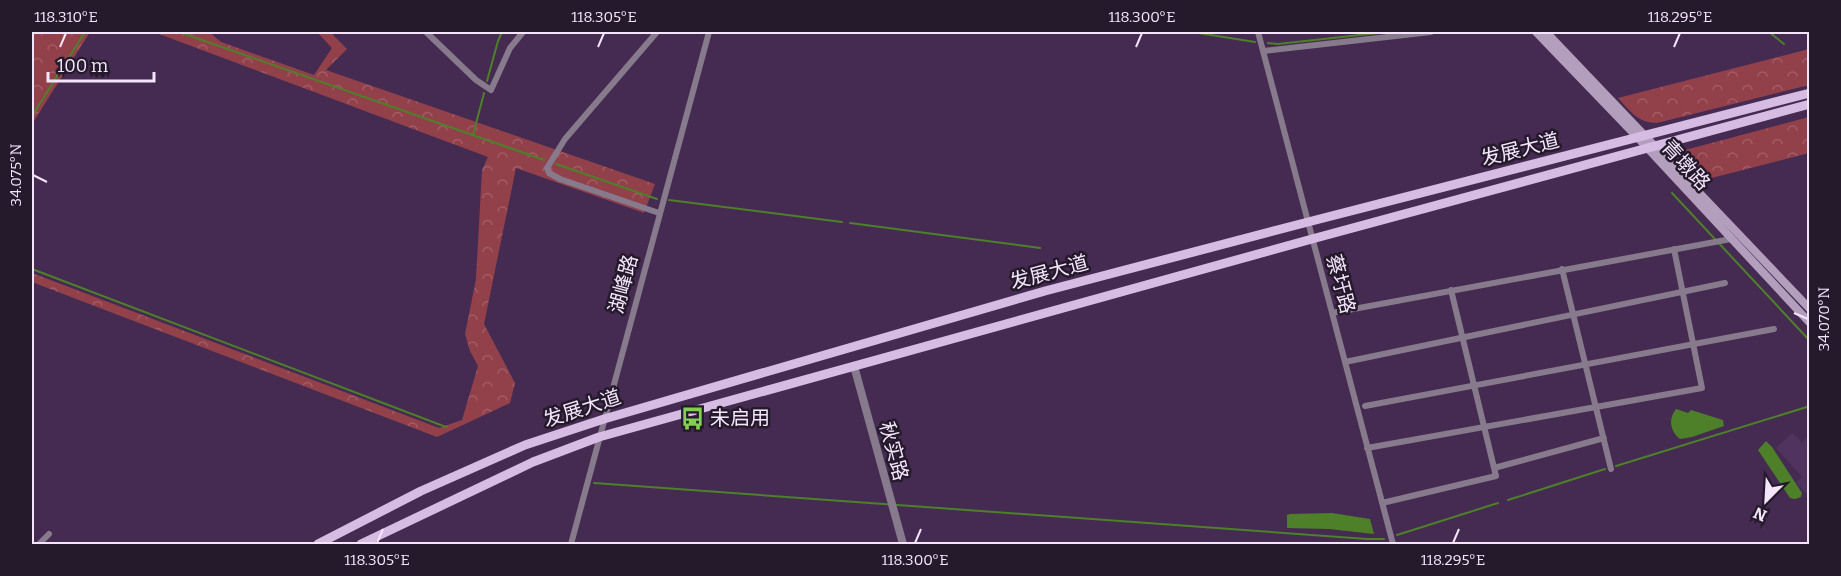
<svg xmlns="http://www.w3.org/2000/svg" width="1841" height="576" font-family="Bitter,'Noto Sans SC',serif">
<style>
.built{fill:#51335f}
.forest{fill:url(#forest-crowns)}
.water{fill:#4d8028}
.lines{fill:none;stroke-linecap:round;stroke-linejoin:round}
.stream{stroke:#4d8028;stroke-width:2}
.minor{stroke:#877a8d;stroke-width:6}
.tertiary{stroke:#877a8d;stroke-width:8}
.secondary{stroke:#b39fbd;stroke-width:8}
.primary{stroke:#d6bce3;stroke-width:9}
.ticks{fill:none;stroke:#f4e5fc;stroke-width:2}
.labels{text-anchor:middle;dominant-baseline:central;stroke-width:5;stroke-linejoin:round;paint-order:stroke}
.street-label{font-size:20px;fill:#f4e5fc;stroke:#251a2b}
.poi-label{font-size:20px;fill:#f4e5fc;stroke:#251a2b;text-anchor:start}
.neatline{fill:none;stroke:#f4e5fc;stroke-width:2}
.ticks-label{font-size:15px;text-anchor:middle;fill:#f4e5fc}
</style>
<defs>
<pattern id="forest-crowns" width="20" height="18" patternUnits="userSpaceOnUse" patternTransform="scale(1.5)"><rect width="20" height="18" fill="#92414b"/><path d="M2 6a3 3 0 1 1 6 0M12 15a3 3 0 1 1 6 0" fill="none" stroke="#a25c66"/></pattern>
</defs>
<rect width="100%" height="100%" fill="#452b51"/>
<path class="built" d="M1792,433L1802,442L1809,435V497L1796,482L1802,477L1776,448Z"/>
<path class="forest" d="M32,32H90L32,124Z
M154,32H209L221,42L314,75L332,48L317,32H330L347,49L326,70L655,184L644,213L516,168L484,324L515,383L510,403L437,437L32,282V273L439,428L462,420L478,366L470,351L465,334L476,279L482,170L488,157Z
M1809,49V85L1657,123C1638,123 1630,111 1618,98Z
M1809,117V153L1696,182C1690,172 1681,162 1685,150Z"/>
<path class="water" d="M1676,409L1688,413L1691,410L1723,420L1724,426L1692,437L1680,439C1670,431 1668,419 1676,409Z
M1766,441L1772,447L1802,493L1801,497L1795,499L1790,498L1758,450Z
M1332,513L1370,519L1374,534L1329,529L1287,528V515L1290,514Z"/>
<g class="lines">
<path class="stream" d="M179,32L544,160
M1192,32L1255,42
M1769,32L1784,44
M32,37L35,32
M1268,43L1278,44L1387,32
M487,81L498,41L502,32
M32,116L85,32
M473,135L484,93
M556,164L657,199
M1672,193L1810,341
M669,200L842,222
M850,223L1040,248
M32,269L446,427
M1616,466L1810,406
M594,483L1367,539H1384
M1508,500L1605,469
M1397,535L1498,503"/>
<path class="minor" d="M426,32L476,80L491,90L510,48L523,32
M657,32L565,139L547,168L549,173L560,179L659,213
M1258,32L1393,544
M1264,51L1431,32
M1562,269L1611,469
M1332,313L1731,239
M1345,362L1725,283
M1365,406L1774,329
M1367,448L1702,388L1674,249
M1494,468L1604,438
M1382,503L1496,476L1451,290
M39,544L49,534
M571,544L709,32"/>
<path class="tertiary" d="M854,366L903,544"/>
<path class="secondary" d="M1536,32L1638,138L1810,323
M1546,32L1810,309"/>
<path class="primary" d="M318,544L421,491L525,445L604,419L1045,291L1308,222L1810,93
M361,544L533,462L599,437L1312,239L1810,104"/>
</g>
<path class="ticks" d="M60,47L66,33M598,47L604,33M1136,47L1142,33M1674,47L1680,33M33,175L47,182M1794,313L1808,319M377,543L383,529M915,543L921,529M1453,543L1459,529"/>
<defs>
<symbol id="bus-bare" viewBox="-9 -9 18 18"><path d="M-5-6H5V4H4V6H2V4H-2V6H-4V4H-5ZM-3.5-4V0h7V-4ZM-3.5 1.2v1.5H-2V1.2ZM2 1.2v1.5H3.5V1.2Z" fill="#83d04e" stroke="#251a2b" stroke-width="2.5" paint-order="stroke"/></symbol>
</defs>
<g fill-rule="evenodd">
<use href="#bus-bare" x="676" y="402" width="33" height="33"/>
</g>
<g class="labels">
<g class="street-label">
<text transform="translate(1520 149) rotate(-14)">发展大道</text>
<text transform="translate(1686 165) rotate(47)">青墩路</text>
<text transform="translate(1049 272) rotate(-15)">发展大道</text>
<text transform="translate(623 284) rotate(-75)">湖峰路</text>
<text transform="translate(1341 284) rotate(75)">蔡圩路</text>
<text transform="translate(582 408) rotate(-18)">发展大道</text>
<text transform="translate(894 451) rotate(75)">秋实路</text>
</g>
<g class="poi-label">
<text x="710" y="418">未启用</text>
</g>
</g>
<rect width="1841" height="576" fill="none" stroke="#251a2b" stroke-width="66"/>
<g transform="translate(1766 501) rotate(204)" stroke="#251a2b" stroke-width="4.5" paint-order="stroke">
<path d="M0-4.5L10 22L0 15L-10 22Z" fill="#f4e5fc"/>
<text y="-9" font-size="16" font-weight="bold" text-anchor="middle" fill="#f4e5fc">N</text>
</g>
<path d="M48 72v9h106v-9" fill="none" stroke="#f4e5fc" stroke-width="3"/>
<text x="57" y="72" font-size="18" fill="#f4e5fc" stroke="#251a2b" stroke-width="4.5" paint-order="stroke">100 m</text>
<rect x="33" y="33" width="1775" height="510" class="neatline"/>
<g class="ticks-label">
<text x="66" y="22">118.310°E</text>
<text x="604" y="22">118.305°E</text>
<text x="1142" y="22">118.300°E</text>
<text x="1680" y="22">118.295°E</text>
<text transform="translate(16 175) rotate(-90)" y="5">34.075°N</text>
<text transform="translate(1824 319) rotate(-90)" y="5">34.070°N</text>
<text x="377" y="565">118.305°E</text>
<text x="915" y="565">118.300°E</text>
<text x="1453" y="565">118.295°E</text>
</g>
</svg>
